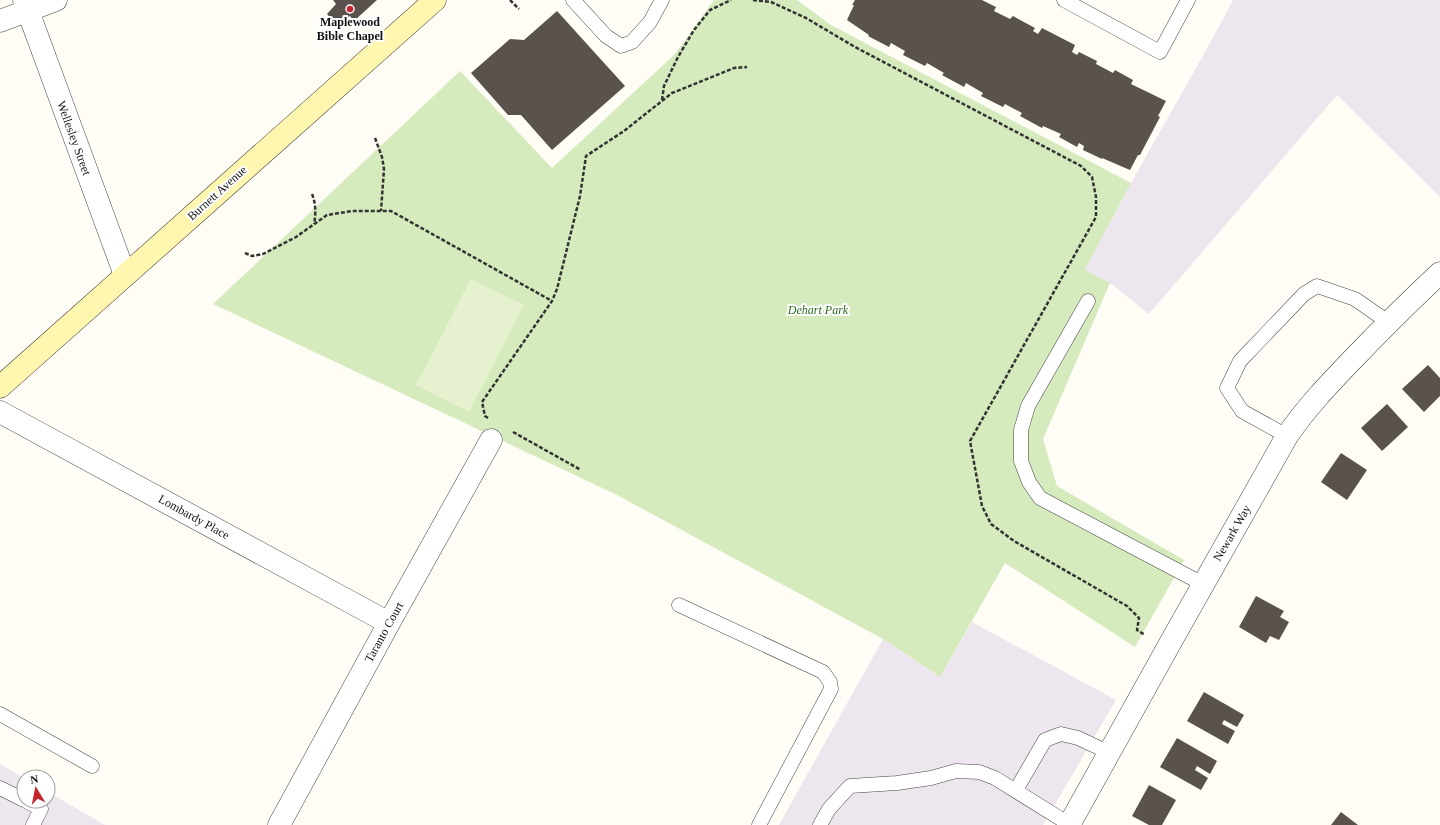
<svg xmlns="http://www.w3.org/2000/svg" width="1440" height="825" font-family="Georgia,serif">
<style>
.industrial{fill:#eee6ef}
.green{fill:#d5ebbd}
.pitch{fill:#e6f2cf}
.building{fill:#5a524d}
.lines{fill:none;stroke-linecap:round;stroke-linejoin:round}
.lane-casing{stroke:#444;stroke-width:15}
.street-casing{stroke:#444;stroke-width:23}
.secondary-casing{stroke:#333;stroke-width:23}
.path{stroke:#333;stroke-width:2.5;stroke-dasharray:4 2;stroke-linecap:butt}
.lane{stroke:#fff;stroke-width:14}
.street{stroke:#fff;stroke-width:22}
.secondary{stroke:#fff6b0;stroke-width:22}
.poi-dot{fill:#c4262e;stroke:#fff;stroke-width:1.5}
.labels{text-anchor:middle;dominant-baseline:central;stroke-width:4;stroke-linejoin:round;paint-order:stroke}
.poi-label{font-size:12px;font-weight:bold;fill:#111;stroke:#fff}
.street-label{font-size:12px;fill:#111;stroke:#fff}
.park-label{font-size:12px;font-style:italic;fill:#2f6b1f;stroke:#fff}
</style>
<rect width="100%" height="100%" fill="#fffdf5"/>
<path class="industrial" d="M1233,0H1440V197L1337,95L1149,314L1110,283L1085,270L1131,183L1209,45Z
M972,622L1116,700L1043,825H779L883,639L940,677Z
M0,764L24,778V801H48V792L105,825H0Z"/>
<path class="green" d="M714,0H797L831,25L1131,183L1085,270L1110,283L1043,439L1057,486L1184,560L1135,647L1005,563L940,677L883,639L617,495L213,304L460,71L552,168L675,54Z"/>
<path class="pitch" d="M471,279L524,305L469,412L416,385Z"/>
<path class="building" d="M333,0H377L354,21L350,16L337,26L327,14L336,4Z
M855,0H982L996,7L994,11L1010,19L1013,16L1035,28L1033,31L1038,34L1042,28L1075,45L1072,52L1077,55L1079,52L1097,61L1096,64L1113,73L1115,70L1133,80L1131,84L1166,101L1158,116L1160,117L1140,155H1138L1130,170L1102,158V159L1083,150L1084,146L1079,143L1077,147L1059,137L1061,134L1043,126L1042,128L1020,116L1022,113L1005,104L1003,107L981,96L983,93L966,83L964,87L942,75L944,73L927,63L925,66L903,55L905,51L891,43L889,47L868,36L869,35L847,20L854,5H852Z
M557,11L625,86L552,150L521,115H508L471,73L510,39L524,40Z
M1428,365L1440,378V396L1424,412L1402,389Z
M1387,404L1408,427L1382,451L1361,428Z
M1341,453L1367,470L1347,500L1321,482Z
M1256,596L1284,611L1280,617L1289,622L1279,640L1270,636L1266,643L1239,627Z
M1204,692L1244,715L1237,727L1224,720L1222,724L1235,731L1228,744L1187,721Z
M1177,738L1217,761L1210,774L1197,766L1195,770L1208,778L1201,790L1160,767Z
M1149,785L1176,800L1162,825H1149L1132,816Z
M1341,812L1358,825H1331Z"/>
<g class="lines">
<defs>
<path id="lane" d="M573,0L606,36L621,46L632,42L650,22L662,0
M1064,0L1160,52L1188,0
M1088,301L1028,406L1021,430V461L1029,482L1040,498L1203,584
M1287,436L1242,411L1227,388L1240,361L1304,294L1317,286L1355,299L1388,322
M679,605L823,672L830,682L831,689L759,825
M0,714L92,766
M0,788L24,800
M1016,790L1045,740L1061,734L1078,738L1110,753
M26,801L41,809L33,825
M820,825L829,809L850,786L897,783L931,778L956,771L979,772L995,778L1069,824"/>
<path id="street" d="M24,0L125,275
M0,21L56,0
M0,412L389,623
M279,825L389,623L491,440
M1069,825L1173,638L1287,436C1306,408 1329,384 1353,359C1381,330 1410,301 1440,273"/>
<path id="secondary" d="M0,387L435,0"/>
</defs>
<use href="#lane" class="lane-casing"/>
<use href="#street" class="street-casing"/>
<use href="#secondary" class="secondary-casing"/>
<path class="path" d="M510,0L519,9
M753,0L771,2L806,18L855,47L1081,166L1092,177L1096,197V217L970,441L982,506L991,524L1014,541L1127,606L1139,618L1137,630L1145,635
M662,100L664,86L678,57L694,30L710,10L731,0
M375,138L382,157L384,169L381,211
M312,194C316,204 316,214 314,224
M245,253L252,256L263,254L296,237L327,215L352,211H391L552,301
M488,418L485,416L482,402L552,301L557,289L580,196L586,156L624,131L672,93L734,68L747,67
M513,432L581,470"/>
<use href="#lane" class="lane"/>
<use href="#street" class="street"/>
<use href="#secondary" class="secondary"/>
</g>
<circle class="poi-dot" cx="350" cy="9" r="4"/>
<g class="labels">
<g class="poi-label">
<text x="350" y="22">Maplewood<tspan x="350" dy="14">Bible Chapel</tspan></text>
</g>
<g class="street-label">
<text transform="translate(74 138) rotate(70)">Wellesley Street</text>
<text transform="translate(217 193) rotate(-42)">Burnett Avenue</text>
<text transform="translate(194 517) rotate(29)">Lombardy Place</text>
<text transform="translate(1232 533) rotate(-60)">Newark Way</text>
<text transform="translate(384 632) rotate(-61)">Taranto Court</text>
</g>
<g class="park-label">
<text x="818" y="310">Dehart Park</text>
</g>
</g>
<g transform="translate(36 789) rotate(350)"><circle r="19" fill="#ffffff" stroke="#a0a0a0"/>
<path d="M0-3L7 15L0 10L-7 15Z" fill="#c4262e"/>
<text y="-6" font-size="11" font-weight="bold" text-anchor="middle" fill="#111111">N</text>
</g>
</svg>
